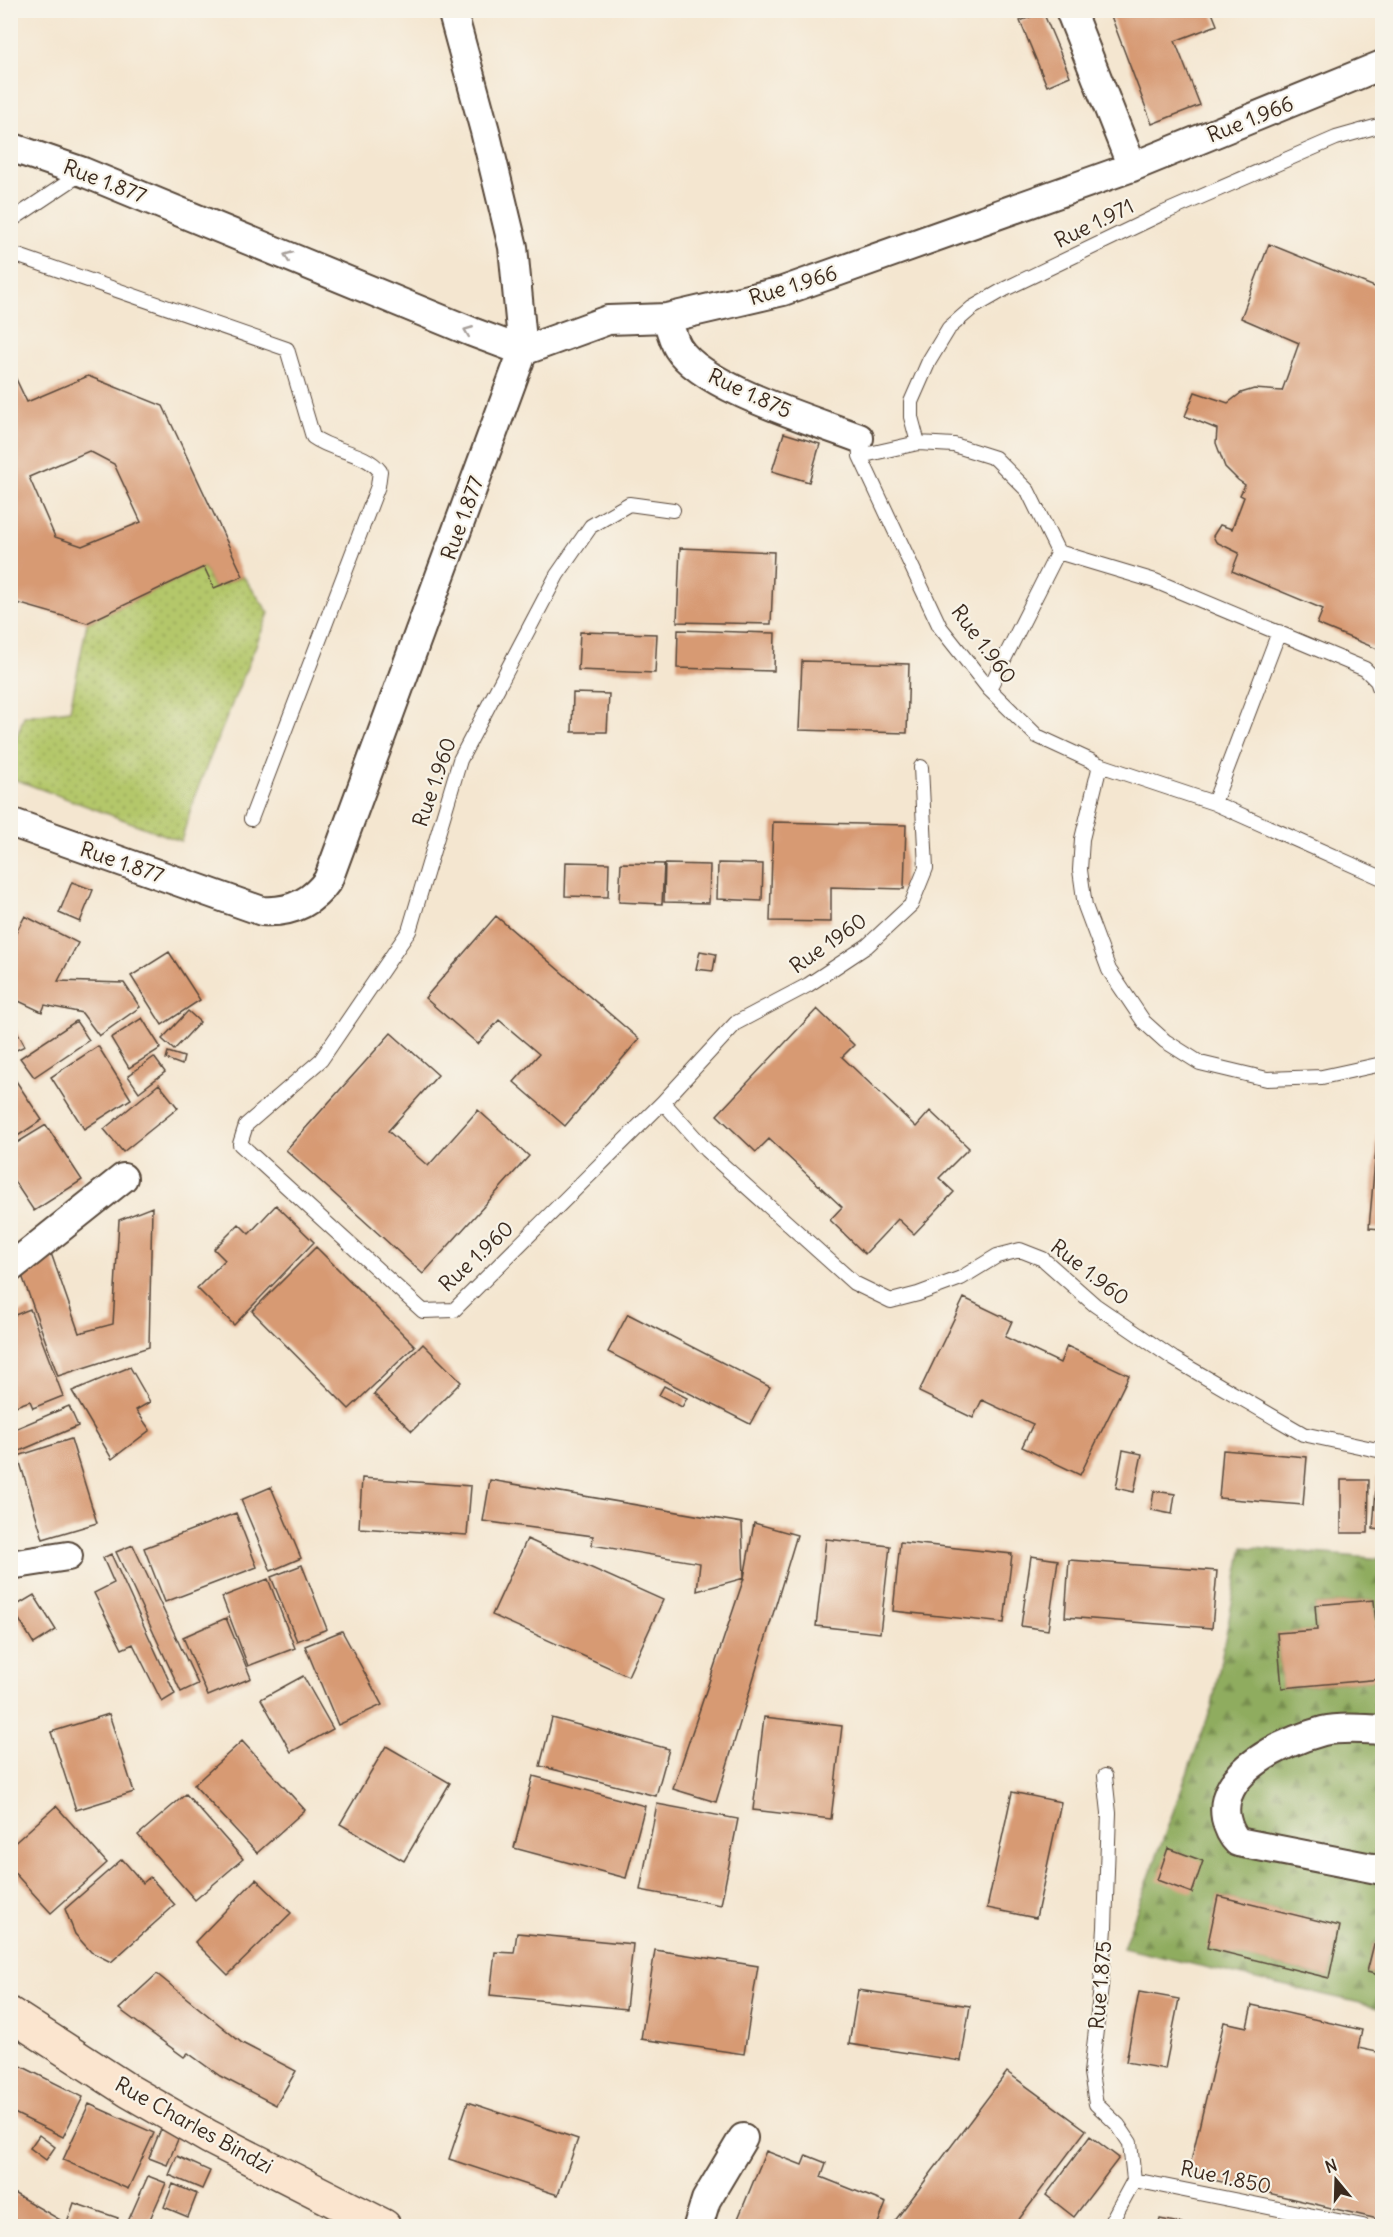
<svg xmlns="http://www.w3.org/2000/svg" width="1393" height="2237" font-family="Delius,sans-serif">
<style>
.green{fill:url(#green-dots);stroke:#787844;stroke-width:1.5}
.forest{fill:url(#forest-firs);stroke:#656b3e;stroke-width:1.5;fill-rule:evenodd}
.building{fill:#d79a73;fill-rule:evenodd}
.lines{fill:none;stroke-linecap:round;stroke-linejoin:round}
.lane-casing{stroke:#574639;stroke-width:16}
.street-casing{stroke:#574639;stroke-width:32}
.secondary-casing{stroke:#574639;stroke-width:36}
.lane{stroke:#fff;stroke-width:14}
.street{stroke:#fff;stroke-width:28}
.secondary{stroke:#fbe5cf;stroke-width:33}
.oneway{stroke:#a79f9a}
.labels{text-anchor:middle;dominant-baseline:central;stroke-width:4.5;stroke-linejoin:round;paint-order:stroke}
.street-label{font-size:21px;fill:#3b2a1e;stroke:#f7f3e8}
</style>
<defs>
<pattern id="green-dots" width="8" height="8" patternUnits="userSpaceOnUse" patternTransform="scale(1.5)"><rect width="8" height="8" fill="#b4c76b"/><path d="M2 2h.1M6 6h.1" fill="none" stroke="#94a257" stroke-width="1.8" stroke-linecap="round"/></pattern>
<pattern id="forest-firs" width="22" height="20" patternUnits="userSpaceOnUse" patternTransform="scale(1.5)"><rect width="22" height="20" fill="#8fac5f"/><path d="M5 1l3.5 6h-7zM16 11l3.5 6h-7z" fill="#768c4e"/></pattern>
</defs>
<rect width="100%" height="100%" fill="#f7f3e8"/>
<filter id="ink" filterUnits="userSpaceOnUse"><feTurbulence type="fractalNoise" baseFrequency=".0167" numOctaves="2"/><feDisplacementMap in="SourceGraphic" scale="12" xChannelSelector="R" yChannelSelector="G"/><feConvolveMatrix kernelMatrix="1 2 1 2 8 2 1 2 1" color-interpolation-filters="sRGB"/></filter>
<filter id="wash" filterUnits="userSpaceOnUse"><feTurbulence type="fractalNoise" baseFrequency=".008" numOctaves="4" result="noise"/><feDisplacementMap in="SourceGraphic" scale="24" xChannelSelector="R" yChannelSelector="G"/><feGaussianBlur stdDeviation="1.35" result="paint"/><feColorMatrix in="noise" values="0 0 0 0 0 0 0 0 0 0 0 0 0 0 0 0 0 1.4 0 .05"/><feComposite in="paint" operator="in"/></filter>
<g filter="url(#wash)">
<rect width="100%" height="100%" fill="#f4e6d0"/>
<path class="green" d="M204,567L214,588L243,576L269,613L197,790L181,841L11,778V754L24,716L70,710L87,623Z"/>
<path class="forest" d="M1243,1547L1382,1559V1946L1374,1944L1367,1972L1382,1976V2008L1123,1948L1212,1706ZM1374,1600L1380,1679L1282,1688L1277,1634L1317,1630L1315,1605ZM1218,1896L1340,1926L1329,1978L1208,1948Z"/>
<g id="blocks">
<path class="building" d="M1124,10H1211L1217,25L1175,41L1200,105L1152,124L1111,16Z
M1043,12L1070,76L1047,86L1020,21Z
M1269,244L1382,290V651L1317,624L1323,609L1232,571L1239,553L1216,542L1213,536L1220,525L1232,529L1244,497L1240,495L1245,485L1238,480L1225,467L1216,443L1217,429L1185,416L1195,392L1228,403L1241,393L1254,389L1282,391L1299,343L1241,318Z
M88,376L163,406L243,576L214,588L204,567L87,623L10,601V379L15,377L27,402ZM89,451L114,464L141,522L82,546L55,537L29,477Z
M784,433L820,444L809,482L772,471Z
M680,548L774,552L771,624L677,622Z
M678,630L775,633L774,671L677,668Z
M580,632L657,634L655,673L578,670Z
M802,661L909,664L907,733L799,730Z
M573,693L609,694L607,732H572Z
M773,822L906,825L904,889L831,887V922L770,921Z
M566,862L609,863L608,897L565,896Z
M621,863L664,864L662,904L619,902Z
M718,863L763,864L762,901L717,899Z
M665,864L710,865L709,903L664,902Z
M72,882L93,890L80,922L59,913Z
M25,916L78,943L58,981L124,983L140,1007L99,1036L82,1013L45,1005L42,1012L10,997V944Z
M496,916L639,1039L565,1126L514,1082L539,1054L499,1020L478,1044L425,998Z
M700,951L716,954L713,971L696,969Z
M169,952L200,1000L162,1025L131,976Z
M817,1009L854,1045L842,1057L916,1127L930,1111L969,1148L939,1178L954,1192L914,1234L898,1219L865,1254L830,1220L842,1207L769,1139L756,1152L717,1115Z
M188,1011L200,1022L174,1050L162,1039Z
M10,1018L25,1046L10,1053Z
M142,1018L161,1048L129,1068L111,1038Z
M76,1021L89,1040L34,1077L20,1058Z
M391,1033L438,1075L388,1131L428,1166L478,1110L529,1156L423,1274L286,1150Z
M98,1046L131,1099L84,1129L51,1077Z
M168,1052L184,1057L182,1065L166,1059Z
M154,1057L165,1072L139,1092L128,1076Z
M14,1078L42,1120L10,1141V1081Z
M159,1084L178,1108L123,1152L104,1129Z
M46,1125L82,1180L34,1211L10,1175V1147Z
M1378,1127L1382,1128V1229L1369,1228Z
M276,1205L314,1242L234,1325L197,1288L225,1260L214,1249L239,1224L249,1234Z
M152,1207L149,1347L58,1376L19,1267L51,1253L79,1333L113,1324L119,1220Z
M316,1247L415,1346L349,1409L252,1311Z
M964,1298L1012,1321L1005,1337L1060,1363L1067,1346L1129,1375L1080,1475L1022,1447L1033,1424L982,1400L973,1418L919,1392Z
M30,1309L63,1396L33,1408L30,1401L10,1408V1317Z
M628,1314L770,1387L750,1424L608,1352Z
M423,1344L461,1382L412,1431L374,1394Z
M130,1367L150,1402L136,1410L150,1430L112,1459L72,1391Z
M664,1386L687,1398L682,1407L659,1395Z
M69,1406L78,1426L10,1455V1431Z
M71,1439L97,1523L43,1539L18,1456Z
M1123,1450L1142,1454L1134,1492L1116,1488Z
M1223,1450L1307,1457L1303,1505L1219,1498Z
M1377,1476L1382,1477V1530L1373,1529Z
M362,1478L471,1486L467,1535L359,1528Z
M490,1480L742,1523L744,1578L754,1523L797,1535L716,1802L673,1789L744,1578L697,1591L700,1563L592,1545L593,1536L483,1521Z
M1341,1480H1369L1368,1533H1341Z
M271,1487L301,1558L271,1571L241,1500Z
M1154,1491L1175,1494L1172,1514L1151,1510Z
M236,1513L257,1567L165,1602L144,1548Z
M527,1539L663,1600L628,1676L492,1615Z
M826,1539L890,1546L880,1633L816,1626Z
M900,1542L1012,1554L1004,1623L893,1611Z
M133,1545L198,1684L181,1692L116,1552Z
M111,1554L175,1694L162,1702L133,1644L122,1649L94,1593L114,1583L103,1558Z
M1031,1556L1058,1560L1048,1630L1021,1626Z
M1069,1560L1217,1571L1212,1628L1065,1617Z
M302,1565L327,1629L297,1641L271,1577Z
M268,1579L295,1648L248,1666L222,1597Z
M34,1595L56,1630L34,1644L12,1608Z
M1374,1600L1381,1679L1282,1688L1277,1633L1317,1630L1315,1605Z
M226,1618L251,1678L208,1696L183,1637Z
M342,1631L382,1705L338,1725L305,1646Z
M303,1676L333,1729L291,1752L261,1699Z
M109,1714L134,1792L76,1810L51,1732Z
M764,1717L842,1726L831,1819L753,1810Z
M552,1718L669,1749L656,1796L540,1766Z
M242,1741L305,1810L257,1853L194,1785Z
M386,1746L450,1783L404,1861L340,1824Z
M533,1776L645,1806L626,1878L514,1848Z
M1012,1792L1061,1802L1036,1918L987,1908Z
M186,1794L243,1859L195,1900L138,1835Z
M657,1804L738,1819L721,1905L640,1890Z
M56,1806L107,1863L51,1913L10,1868V1847Z
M1168,1848L1203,1861L1192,1893L1157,1880Z
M122,1859L143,1883L150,1877L175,1905L111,1962L91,1952L75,1934L65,1909Z
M256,1879L291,1913L228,1975L195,1942Z
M1218,1896L1340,1926L1329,1978L1207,1948Z
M517,1933L633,1944L626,2009L490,1995L495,1952L514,1953Z
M1374,1944L1382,1946V1976L1367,1972Z
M655,1950L758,1966L744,2054L641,2039Z
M157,1974L242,2043L296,2071L276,2105L220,2076L188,2053L184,2057L119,2009Z
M858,1990L970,2006L961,2061L849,2044Z
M1139,1992L1179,1999L1165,2069L1126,2062Z
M1252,2005L1362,2030L1358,2048L1382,2053V2220L1188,2174L1224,2022L1247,2027Z
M15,2063L83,2097L63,2137L10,2111V2072Z
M1007,2072L1086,2130L1014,2226H891Z
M468,2102L578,2139L558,2195L449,2159Z
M89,2104L154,2133L128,2189L63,2160Z
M161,2129L179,2137L167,2165L149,2158Z
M39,2135L55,2147L46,2160L30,2148Z
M1090,2136L1119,2158L1074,2217L1046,2195Z
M766,2151L802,2165L806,2155L826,2163L821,2177L886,2203L877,2226H844L834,2222L832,2226H735Z
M177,2156L210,2171L202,2189L169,2175Z
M148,2176L166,2183L147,2226H126Z
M173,2184L197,2194L188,2217L164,2207Z
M10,2191L62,2221L59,2226H10Z
M74,2203L118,2218L115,2226H66Z
M1160,2219L1190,2225V2226H1158Z"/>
</g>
</g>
<g filter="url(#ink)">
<use href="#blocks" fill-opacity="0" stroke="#574639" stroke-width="1.5"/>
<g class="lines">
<defs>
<path id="lane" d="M10,221L82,173
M10,253L287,349L313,437C334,452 365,452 380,471L378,486L251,819
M859,438L860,456L940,627L989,689L1037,736L1100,765L1214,803L1382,878
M918,443L911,417V402L929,361L949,328L972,308L1005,289L1159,215L1336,138L1382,125
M860,456L918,443L954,445L995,458L1028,491L1058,552L1155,581L1365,669L1377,681L1382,695
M673,510L629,504L591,526L557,575L460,760L409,931L321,1060L246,1125L240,1144L423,1311L454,1310L663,1102L706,1150L854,1283L891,1301L918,1294L961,1278L997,1256L1020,1250L1043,1259L1095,1305L1174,1359L1303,1434L1382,1451
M989,689L1058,552
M1100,765L1082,839L1080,870L1085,906L1109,970L1144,1022L1165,1041L1200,1063L1267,1079L1322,1077L1382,1064
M1214,803L1279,632
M663,1102L736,1023L808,985L867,946L911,905L926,868L921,767
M1105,1776L1109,1813L1105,1928L1101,1987L1091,2073L1096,2104L1118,2125L1130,2143L1134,2180
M1109,2226L1134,2180L1363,2226"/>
<path id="street" d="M1070,10L1132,167
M10,147L83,172L472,332L523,351
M667,318C670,328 673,340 678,348C703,388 815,421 859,438
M523,351L608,320L667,318L783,291L1132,167L1382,65
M10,822L262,911C290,913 312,903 328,880L523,351L513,247L485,131L452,10
M10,1268L123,1178
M10,1565L68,1556
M1382,1730C1363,1729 1342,1727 1323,1731C1286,1741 1217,1771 1226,1818C1228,1828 1231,1835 1238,1842L1382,1870
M698,2226L706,2200L743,2138"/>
<path id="secondary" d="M10,2014L129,2091L209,2137L384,2226"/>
</defs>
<use href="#lane" class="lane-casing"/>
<use href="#street" class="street-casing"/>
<use href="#secondary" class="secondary-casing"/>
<use href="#lane" class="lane"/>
<use href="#street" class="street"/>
<use href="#secondary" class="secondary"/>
</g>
<defs><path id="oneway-chevron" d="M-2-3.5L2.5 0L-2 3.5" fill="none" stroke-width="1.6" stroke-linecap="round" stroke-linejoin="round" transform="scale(1.5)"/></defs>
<g class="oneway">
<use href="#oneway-chevron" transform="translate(288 256) rotate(-158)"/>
<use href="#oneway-chevron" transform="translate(468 331) rotate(-158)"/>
</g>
</g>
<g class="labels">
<g class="street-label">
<text transform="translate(1250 119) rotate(-22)">Rue 1.966</text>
<text transform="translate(105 181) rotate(21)">Rue 1.877</text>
<text transform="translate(1094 223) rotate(-26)">Rue 1.971</text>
<text transform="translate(793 285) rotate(-17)">Rue 1.966</text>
<text transform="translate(750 393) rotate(25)">Rue 1.875</text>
<text transform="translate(462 518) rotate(-70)">Rue 1.877</text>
<text transform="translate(984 644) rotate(53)">Rue 1.960</text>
<text transform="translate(434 782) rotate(-71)">Rue 1.960</text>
<text transform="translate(122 862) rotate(19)">Rue 1.877</text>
<text transform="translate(828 943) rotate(-35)">Rue 1960</text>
<text transform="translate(476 1256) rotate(-43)">Rue 1.960</text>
<text transform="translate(1090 1272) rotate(38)">Rue 1.960</text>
<text transform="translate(1100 1985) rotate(-85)">Rue 1.875</text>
<text transform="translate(194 2125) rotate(29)">Rue Charles Bindzi</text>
<text transform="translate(1226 2177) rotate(12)">Rue 1.850</text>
</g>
</g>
<rect width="1393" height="2237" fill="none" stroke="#f7f3e8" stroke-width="36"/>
<g transform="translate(1336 2180) rotate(341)" stroke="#f7f3e8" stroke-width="4.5" paint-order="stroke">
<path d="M0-4.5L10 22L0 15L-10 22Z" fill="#3b2a1e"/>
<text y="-9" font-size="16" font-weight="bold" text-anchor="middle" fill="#3b2a1e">N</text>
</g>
</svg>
